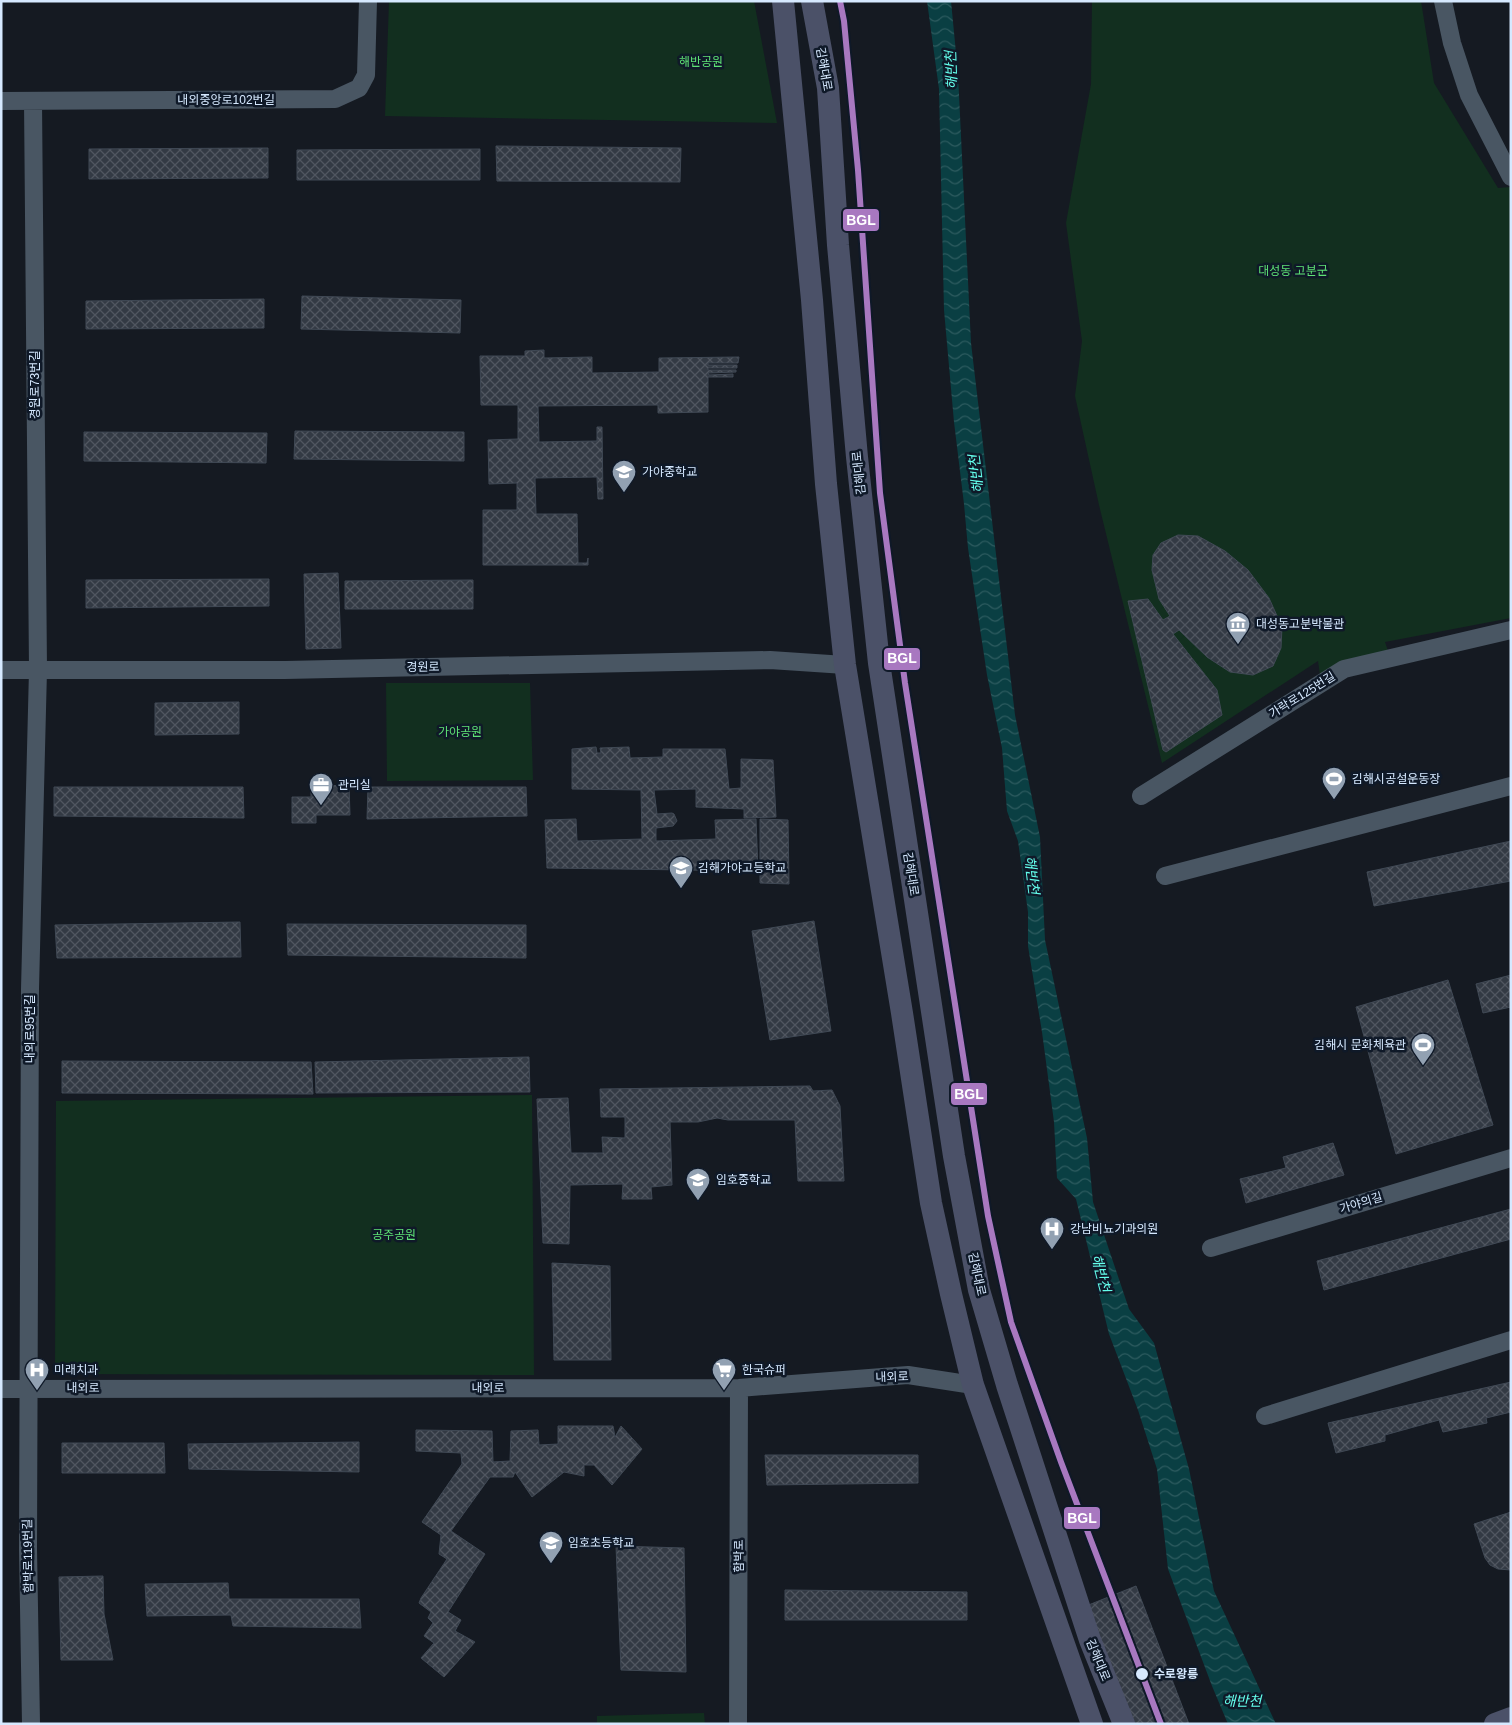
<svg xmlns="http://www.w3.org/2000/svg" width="1512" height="1725" font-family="Arial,'Noto Sans KR',sans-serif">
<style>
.green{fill:#122f1f}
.water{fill:url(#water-waves)}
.building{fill:url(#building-cross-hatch);stroke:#404955}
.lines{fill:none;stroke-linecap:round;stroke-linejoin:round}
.minor{stroke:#495663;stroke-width:18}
.major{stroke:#4b5168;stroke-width:22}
.rail-1-casing{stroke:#0f1928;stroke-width:10}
.rail-1{stroke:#a878c0;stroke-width:6}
.stop-dot{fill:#d6e9ff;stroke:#0f1928;stroke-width:2}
.labels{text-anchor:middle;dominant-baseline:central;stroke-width:5;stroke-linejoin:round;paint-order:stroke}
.park-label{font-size:12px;fill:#5ee275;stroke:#0f1928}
.street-label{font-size:12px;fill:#d6e9ff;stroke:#0f1928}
.poi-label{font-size:12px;fill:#d6e9ff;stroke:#0f1928;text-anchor:start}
.stop-label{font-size:12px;font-weight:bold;fill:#d6e9ff;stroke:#0f1928;text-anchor:start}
.water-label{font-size:14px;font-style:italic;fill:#64ffed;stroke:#0f1928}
.line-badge{stroke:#0f1928;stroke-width:2}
.badge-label{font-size:14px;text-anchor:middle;font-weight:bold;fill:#fff}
</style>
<defs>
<pattern id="water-waves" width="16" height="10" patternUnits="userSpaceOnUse" patternTransform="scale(1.25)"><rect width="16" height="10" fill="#0a3f43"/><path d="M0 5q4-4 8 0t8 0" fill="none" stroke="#2d5b5f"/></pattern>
<pattern id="building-cross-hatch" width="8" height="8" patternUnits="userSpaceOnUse" patternTransform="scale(1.25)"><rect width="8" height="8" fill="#333a44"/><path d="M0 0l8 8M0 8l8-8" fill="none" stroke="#505660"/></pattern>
</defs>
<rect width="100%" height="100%" fill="#151a22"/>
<path class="green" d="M389,1H754L777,123L385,116Z
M1092,1H1421L1434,83L1498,188L1511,187V618L1385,642L1388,651L1320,675L1318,661L1162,763L1099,505L1075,396L1082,341L1066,223L1091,84Z
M386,683H530L533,780L387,781Z
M532,1095L534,1375L55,1374L56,1101Z
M704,1713L705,1724H597V1716Z"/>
<path class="water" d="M927,1H951L958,74L971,343L1015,715L1040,837L1045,940L1087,1138L1093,1202L1129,1309L1154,1343L1189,1469L1214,1591L1276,1724H1228L1212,1686L1168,1569L1157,1469L1138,1410L1109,1334L1076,1199L1057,1178L1054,1122L1042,1032L1028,946V912L1018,841L1007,811L1002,748L987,675L968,548L964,504L954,422L944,310L939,89Z"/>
<path class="building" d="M496,146L681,148L680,182L497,181Z
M268,148V178L89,179V149Z
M480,149V180H297V150Z
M302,296L461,300L460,333L301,329Z
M264,299V328L86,329V301Z
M544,350V358L592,357V373L659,372V358L739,357L738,363H708V365H737V368H708V370H736V372L708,373L709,375L733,374V377H708V412L658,413V405L538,406L539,442L597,441V427H602L603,499H598L597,477L535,478L536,514H577L578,563H587L588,558V565H483V510H517V483L489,484L488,440L518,439V405H481L480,356H525V351Z
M295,431L464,432V461L294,459Z
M84,432L267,433L266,463L84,461Z
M1178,535L1198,536L1225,551L1248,570L1269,598L1282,627L1281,648L1273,666L1253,675L1230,672L1207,657L1179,630L1173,634L1217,690L1222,715L1166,752L1163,750L1128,601L1148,599L1163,620L1170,616L1159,599L1152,570L1153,555L1161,543Z
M338,573L341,648L306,649L304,574Z
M269,579V606L86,608V580Z
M473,580V609H345V581Z
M239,702V734L155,735V703Z
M596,747L597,753H601L600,748L629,747L630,758L663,757V749H725L729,789L741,788V759L773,760L776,817L744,818V809L696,807V789L654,790L657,814L672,813L674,814L677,821L673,826L656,828V841L716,839L715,820L756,819L758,871L547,868L545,820L576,819L577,841L642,839L641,790L572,789V749Z
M349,785L350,815H316V823H292V797H311V789L326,791L325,786Z
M54,787H243L244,818L54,816Z
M368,787H526L527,816L367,819Z
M760,819L788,820L789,884L760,883Z
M1511,841V881L1374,906L1367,872Z
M814,921L831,1031L770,1040L752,931Z
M240,922L241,957L57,958L55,925Z
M287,924L526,925V958L288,955Z
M1511,975V1007L1483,1013L1476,984Z
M1448,980L1493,1125L1396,1154L1356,1007Z
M529,1057L530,1092L316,1093L315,1062Z
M62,1061L311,1062L313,1094L62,1093Z
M810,1086L813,1091L832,1090L840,1106L844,1181H798L795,1120H728L717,1118L698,1122H670L672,1185L651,1187L652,1199H622L623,1184L570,1185L569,1244L543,1243L537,1099L568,1098L571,1153H603L602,1137L625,1138V1117H601L600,1089Z
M1333,1143L1344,1175L1246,1203L1240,1179L1286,1168L1283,1157Z
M1511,1209V1239L1324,1290L1317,1261Z
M552,1263L610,1266L611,1360H554Z
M1511,1382V1412L1486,1418L1487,1423L1443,1432L1439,1420L1385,1435V1441L1336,1453L1328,1423Z
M558,1426H613L615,1437L621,1426L642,1449L612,1485L594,1465H584V1476L564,1472L532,1497L515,1472L513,1477H490L451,1531L485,1554L448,1612L461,1620L455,1631L475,1642L444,1677L421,1658L434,1643L424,1636L433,1623L428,1618L431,1612L419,1603L421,1598L447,1559L439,1554L441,1535L422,1522L462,1464L461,1453L416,1451V1430L492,1431L493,1462L510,1461L511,1431L538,1430L539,1445L558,1444Z
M359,1442V1472L189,1469L188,1444Z
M62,1443H164L165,1473H62Z
M765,1455H918V1483L767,1485Z
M1511,1512V1570L1498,1569L1490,1565L1485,1558L1474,1524Z
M616,1546L684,1548L686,1672L621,1670Z
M103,1576L104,1614L113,1660H61L59,1577Z
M228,1583L229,1599H359L361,1628L233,1626L231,1615L147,1616L145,1584Z
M1136,1586L1189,1724H1126L1081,1608Z
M785,1590L967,1592V1620H785Z"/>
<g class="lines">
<path class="minor" d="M1443,1L1452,43L1469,95L1511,177
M1,101L335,99L359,88L366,75L368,1
M1,670H285L770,660L845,665
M1141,796L1344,669L1511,630
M1165,876L1511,786
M1211,1248L1511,1158
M1,1389L739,1388L908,1375L973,1385
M1265,1416L1511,1340
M31,1724L28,1549L30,989L38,670L33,101
M738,1724L739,1388"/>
<path class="major" d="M783,1L812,300L826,484L845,665L902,1013L931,1203L951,1294L973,1385L1092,1724
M812,1L828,88L838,245L857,457L879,663L954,1156L979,1290L1007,1385L1090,1640L1124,1724
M1495,1724L1511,1718"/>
<defs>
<path id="rail-1" d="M840,1L844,21L858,170L880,493L905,683L988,1216L1011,1322L1061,1462L1161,1724"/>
</defs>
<use href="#rail-1" class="rail-1-casing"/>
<use href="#rail-1" class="rail-1"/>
</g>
<defs>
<symbol id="school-pin" viewBox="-11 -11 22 30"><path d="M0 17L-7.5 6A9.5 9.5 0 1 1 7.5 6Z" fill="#92a1b2" stroke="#0f1928"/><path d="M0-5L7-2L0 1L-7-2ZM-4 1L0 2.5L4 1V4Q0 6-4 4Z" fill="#fff"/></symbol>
<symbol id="museum-pin" viewBox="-11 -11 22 30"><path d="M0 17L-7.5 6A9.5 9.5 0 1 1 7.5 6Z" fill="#92a1b2" stroke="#0f1928"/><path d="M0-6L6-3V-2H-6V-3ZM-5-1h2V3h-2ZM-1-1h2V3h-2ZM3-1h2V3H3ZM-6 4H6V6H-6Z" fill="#fff"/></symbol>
<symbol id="stadium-pin" viewBox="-11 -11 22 30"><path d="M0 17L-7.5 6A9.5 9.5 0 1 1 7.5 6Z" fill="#92a1b2" stroke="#0f1928"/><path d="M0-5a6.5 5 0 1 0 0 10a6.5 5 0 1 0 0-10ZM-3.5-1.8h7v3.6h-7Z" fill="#fff"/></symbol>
<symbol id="office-pin" viewBox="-11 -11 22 30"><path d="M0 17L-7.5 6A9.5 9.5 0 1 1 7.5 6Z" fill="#92a1b2" stroke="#0f1928"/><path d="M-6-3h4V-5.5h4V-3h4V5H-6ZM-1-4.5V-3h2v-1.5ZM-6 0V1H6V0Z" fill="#fff"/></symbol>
<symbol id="hospital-pin" viewBox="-11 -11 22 30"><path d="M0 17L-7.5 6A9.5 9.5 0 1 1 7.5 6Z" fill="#92a1b2" stroke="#0f1928"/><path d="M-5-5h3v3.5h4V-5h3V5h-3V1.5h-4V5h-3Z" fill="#fff"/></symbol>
<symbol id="supermarket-pin" viewBox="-11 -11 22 30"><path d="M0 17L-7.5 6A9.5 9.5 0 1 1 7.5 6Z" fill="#92a1b2" stroke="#0f1928"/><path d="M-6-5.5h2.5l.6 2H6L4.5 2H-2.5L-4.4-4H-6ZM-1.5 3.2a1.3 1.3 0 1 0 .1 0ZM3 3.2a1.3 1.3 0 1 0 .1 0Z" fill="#fff"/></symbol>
</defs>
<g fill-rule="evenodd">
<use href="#school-pin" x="610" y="458" width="28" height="38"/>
<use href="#museum-pin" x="1224" y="610" width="28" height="38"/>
<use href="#stadium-pin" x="1320" y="765" width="28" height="38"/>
<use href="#office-pin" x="307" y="771" width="28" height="38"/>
<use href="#school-pin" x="667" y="854" width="28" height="38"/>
<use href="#stadium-pin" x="1409" y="1031" width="28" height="38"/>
<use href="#school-pin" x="684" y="1166" width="28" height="38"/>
<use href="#hospital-pin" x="1038" y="1215" width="28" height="38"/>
<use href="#hospital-pin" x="23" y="1356" width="28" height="38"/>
<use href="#supermarket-pin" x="710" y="1356" width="28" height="38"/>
<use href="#school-pin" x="537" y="1529" width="28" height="38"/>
</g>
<circle class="stop-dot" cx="1142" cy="1674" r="7"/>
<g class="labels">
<g class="park-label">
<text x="701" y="62">해반공원</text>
<text x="1293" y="271">대성동 고분군</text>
<text x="460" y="732">가야공원</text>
<text x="394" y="1235">공주공원</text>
</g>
<g class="street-label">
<text transform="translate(824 69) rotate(80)">김해대로</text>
<text x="226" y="100">내외중앙로102번길</text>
<text transform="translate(35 385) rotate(-90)">경원로73번길</text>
<text transform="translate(859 473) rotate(-96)">김해대로</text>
<text transform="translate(423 667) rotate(-1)">경원로</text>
<text transform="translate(1302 695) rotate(-32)">가락로125번길</text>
<text transform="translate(911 874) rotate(81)">김해대로</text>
<text transform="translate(30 1029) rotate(-90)">내외로95번길</text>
<text transform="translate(1361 1203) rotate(-17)">가야의길</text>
<text transform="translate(977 1274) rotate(78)">김해대로</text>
<text transform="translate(892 1377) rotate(-2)">내외로</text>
<text x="83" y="1388">내외로</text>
<text x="488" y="1388">내외로</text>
<text transform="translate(28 1556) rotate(-91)">함박로119번길</text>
<text transform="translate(739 1556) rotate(-90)">함박로</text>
<text transform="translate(1098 1660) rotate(68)">김해대로</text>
</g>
<g class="poi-label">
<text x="642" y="472">가야중학교</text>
<text x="1256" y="624">대성동고분박물관</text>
<text x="1352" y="779">김해시공설운동장</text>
<text x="338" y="785">관리실</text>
<text x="698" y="868">김해가야고등학교</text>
<text x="1406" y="1045" text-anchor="end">김해시 문화체육관</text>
<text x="716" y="1180">임호중학교</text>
<text x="1070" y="1229">강남비뇨기과의원</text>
<text x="54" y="1370">미래치과</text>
<text x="742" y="1370">한국슈퍼</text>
<text x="568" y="1543">임호초등학교</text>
</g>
<g class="stop-label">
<text x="1154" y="1674">수로왕릉</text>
</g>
<g class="water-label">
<text transform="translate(951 70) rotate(-92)">해반천</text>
<text transform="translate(976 474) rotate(-97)">해반천</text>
<text transform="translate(1032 875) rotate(83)">해반천</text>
<text transform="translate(1101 1273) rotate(75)">해반천</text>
<text x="1242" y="1701">해반천</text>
</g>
</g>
<g class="line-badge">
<rect x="842" y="208" width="38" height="24" rx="5" fill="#a878c0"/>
<rect x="883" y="647" width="38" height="24" rx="5" fill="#a878c0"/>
<rect x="950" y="1082" width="38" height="24" rx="5" fill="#a878c0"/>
<rect x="1063" y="1506" width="38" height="24" rx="5" fill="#a878c0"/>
</g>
<g class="badge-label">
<text x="861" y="225">BGL</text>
<text x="902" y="663">BGL</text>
<text x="969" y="1099">BGL</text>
<text x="1082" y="1523">BGL</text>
</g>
<rect width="1512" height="1725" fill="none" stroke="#d6e9ff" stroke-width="5"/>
</svg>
